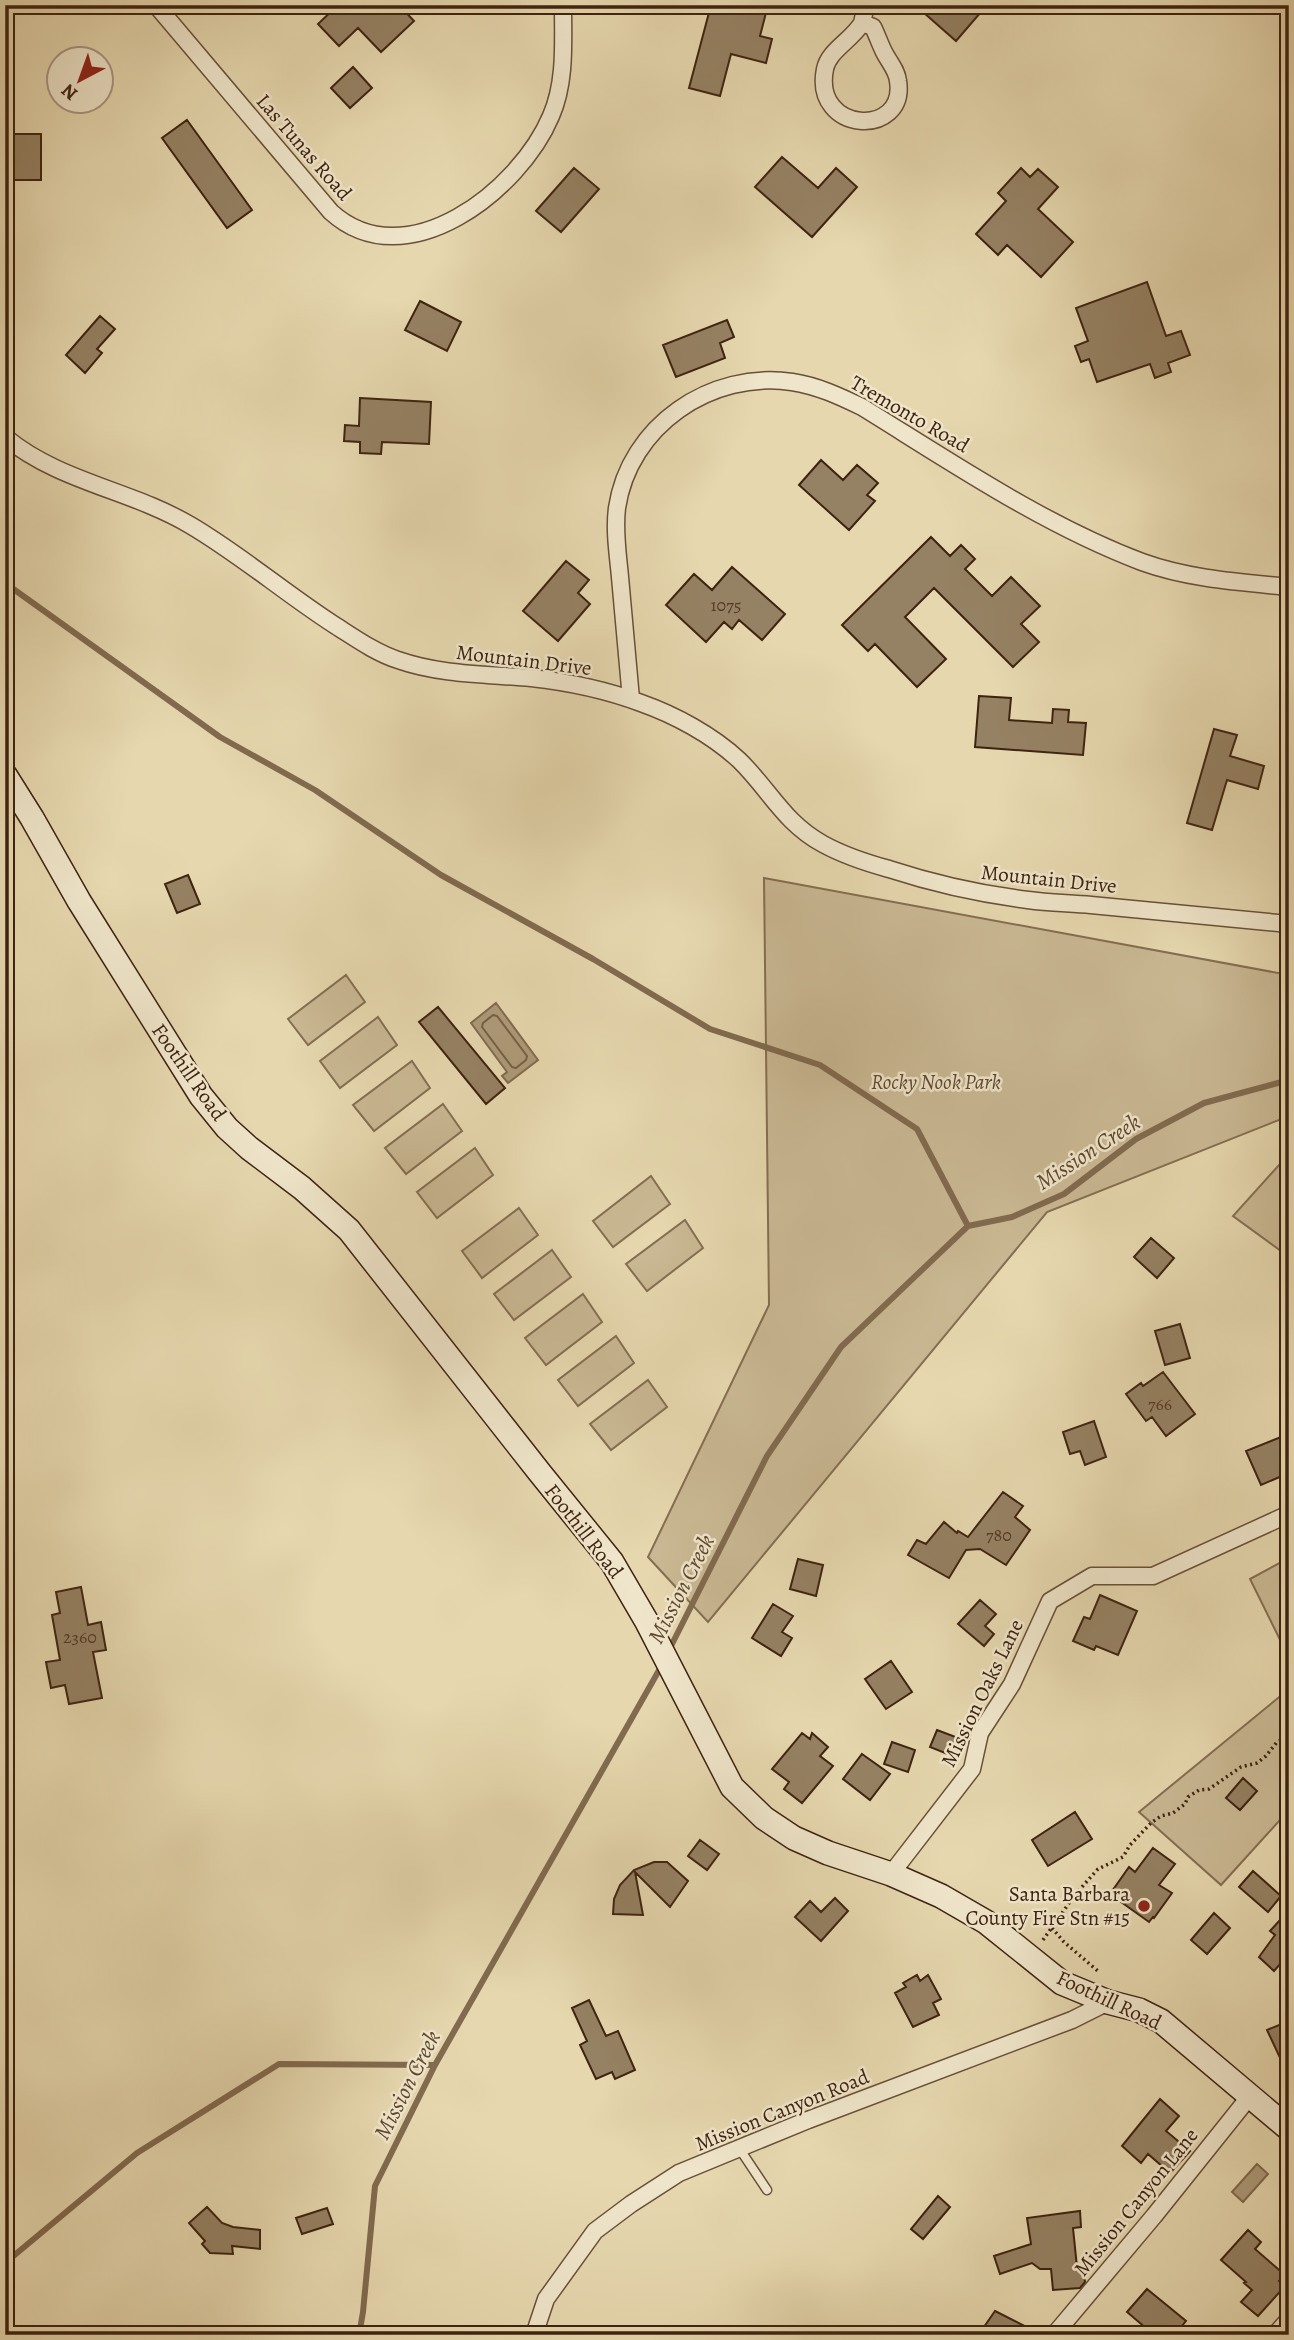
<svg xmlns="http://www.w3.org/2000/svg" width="1294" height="2340" font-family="Alegreya,serif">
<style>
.green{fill:#c9b893;stroke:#846e52;stroke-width:2}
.water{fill:#ad9a79;stroke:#816a4f;stroke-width:2}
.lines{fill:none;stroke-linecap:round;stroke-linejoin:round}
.shore{stroke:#765e45;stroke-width:2}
.stream{stroke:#816a4f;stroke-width:6}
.building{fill:#958163;stroke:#3e2311;stroke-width:2}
.service-casing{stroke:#685038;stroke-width:11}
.minor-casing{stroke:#685038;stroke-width:19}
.secondary-casing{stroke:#3e2311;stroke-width:26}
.path{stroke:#3e2311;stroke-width:3.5;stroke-dasharray:2 3.5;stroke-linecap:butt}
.service{stroke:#efe5ca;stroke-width:8}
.minor{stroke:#efe5ca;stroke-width:16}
.secondary{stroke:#efe5ca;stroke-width:23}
.poi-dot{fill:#8f2418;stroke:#efe5ca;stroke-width:2.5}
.labels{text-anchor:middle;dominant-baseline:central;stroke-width:5;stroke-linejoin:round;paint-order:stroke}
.number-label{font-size:18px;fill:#543a26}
.street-label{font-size:21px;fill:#3e2311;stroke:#efe5ca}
.park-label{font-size:21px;font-style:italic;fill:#614832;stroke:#efe5ca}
.poi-label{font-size:21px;fill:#3e2311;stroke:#efe5ca;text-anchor:end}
.water-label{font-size:23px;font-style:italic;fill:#5f4730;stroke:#efe5ca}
</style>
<rect width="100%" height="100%" fill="#e6d7ae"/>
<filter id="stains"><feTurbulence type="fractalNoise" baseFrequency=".00286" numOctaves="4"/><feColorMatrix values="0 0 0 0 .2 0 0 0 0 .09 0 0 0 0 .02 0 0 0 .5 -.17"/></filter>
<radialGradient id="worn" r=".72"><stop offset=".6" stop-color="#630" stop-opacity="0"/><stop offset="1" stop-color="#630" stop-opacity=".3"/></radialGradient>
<path class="green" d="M764,878L1289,975V1116L1047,1212L708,1622L648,1557L769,1305Z
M346,975L365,1002L308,1045L288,1019Z
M378,1017L397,1045L340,1088L320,1061Z
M412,1061L430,1088L374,1131L353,1105Z
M443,1104L462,1131L406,1174L385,1148Z
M475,1148L493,1175L437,1218L417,1192Z
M1289,1154V1257L1233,1216Z
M651,1176L670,1204L613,1247L593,1221Z
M519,1208L538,1235L482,1278L462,1251Z
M685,1220L703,1248L647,1291L626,1264Z
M552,1250L571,1277L514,1320L494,1294Z
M583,1294L602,1322L546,1365L525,1338Z
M616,1336L634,1363L578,1406L558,1380Z
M648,1380L667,1407L611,1450L590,1424Z
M1289,1558V1658L1250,1579Z
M1289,1689V1810L1221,1885L1139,1812Z"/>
<path class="water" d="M496,1003L538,1060L508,1083L502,1076L507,1072L471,1023Z
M1257,2164L1268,2174L1243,2202L1232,2192Z"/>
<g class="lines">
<path class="shore" d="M493,1015L497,1016L527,1056L526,1060L516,1068L512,1067L482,1027L483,1023Z"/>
<path class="stream" d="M5,583L220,737L315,790L441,875L593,959L710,1029L820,1065L917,1129L968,1226
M668,1652L767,1456L841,1347L968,1226L1012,1217L1064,1194L1136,1139L1204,1103L1289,1080
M5,2263L137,2153L279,2064L435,2065
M359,2335L363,2312L375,2186L435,2065L662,1665"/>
</g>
<path class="building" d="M338,5H399L414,21L381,52L358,28L339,46L318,24Z
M711,5H768L760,36L772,39L766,63L731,54L720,96L689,88Z
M915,5H987L956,41Z
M353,67L372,88L350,108L331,88Z
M187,120L252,210L227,228L162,138Z
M5,134H41V180H5Z
M782,157L818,188L836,168L857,187L812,237L755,187Z
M574,168L599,189L561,232L536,211Z
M1021,168L1030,177L1038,169L1058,187L1038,209L1073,242L1041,277L1007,245L998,255L976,234L1006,201L998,193Z
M1147,282L1166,336L1181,331L1190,355L1168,363L1171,372L1155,378L1150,364L1097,382L1089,359L1081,362L1075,346L1088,341L1076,308Z
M420,301L461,322L447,351L405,330Z
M100,316L115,329L97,349L102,353L85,373L66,355Z
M727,320L734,337L720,343L725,358L676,377L663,345Z
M360,398L431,402L429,444L382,442L381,454L360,453V442L344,441L345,425L359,426Z
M821,460L843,480L857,465L878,483L867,495L875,501L849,530L799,485Z
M931,537L950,556L961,545L975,559L965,569L992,596L1011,577L1040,606L1021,624L1039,642L1013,667L934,588L905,617L946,659L917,687L875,644L868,651L842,625Z
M566,561L589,580L578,593L590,604L558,641L523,611Z
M732,567L785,614L762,640L739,620L732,629L724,622L706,642L666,605L694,574L712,590Z
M979,696L1011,698L1009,720L1052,723L1053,709L1069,710L1068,722L1086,723L1083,755L975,747Z
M1214,729L1237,735L1230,756L1264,766L1258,789L1227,780L1212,830L1187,823Z
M188,875L200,904L177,913L165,884Z
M438,1007L505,1088L486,1104L419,1022Z
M1151,1238L1174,1258L1157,1278L1134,1257Z
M1180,1324L1190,1358L1165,1365L1155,1331Z
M1163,1372L1195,1414L1166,1436L1152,1417L1146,1421L1126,1394L1141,1383L1143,1386Z
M1094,1421L1106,1457L1085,1465L1080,1451L1070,1454L1063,1432Z
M1281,1437L1289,1455V1473L1261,1485L1246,1451Z
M1003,1492L1023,1506L1015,1517L1030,1530L1006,1565L980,1549L966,1550L949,1578L908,1555L917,1540L926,1544L944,1522L957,1533L958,1531L968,1537Z
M798,1559L823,1565L816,1596L790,1589Z
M81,1587L88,1625L101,1622L106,1650L93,1652L102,1698L69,1704L65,1685L51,1688L46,1662L60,1660L52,1615L60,1613L56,1592Z
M1100,1595L1137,1611L1118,1655L1096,1646L1094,1650L1073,1641L1084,1617L1090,1619Z
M980,1600L996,1614L985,1626L994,1634L984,1646L958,1624Z
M773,1604L793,1616L782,1632L792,1638L781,1656L752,1638Z
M891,1661L912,1692L886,1709L865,1679Z
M937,1730L961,1739L955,1757L930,1747Z
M802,1733L810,1739L812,1733L828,1747L820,1756L833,1766L802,1803L784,1789L789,1782L772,1769Z
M892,1742L915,1750L908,1772L884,1764Z
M862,1754L890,1774L870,1800L843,1779Z
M1243,1778L1257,1791L1240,1810L1226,1798Z
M1075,1812L1092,1839L1048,1866L1032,1840Z
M700,1840L719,1854L707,1870L688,1856Z
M1153,1848L1175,1864L1159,1885L1172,1893L1154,1918L1153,1917L1149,1922L1110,1894L1129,1867L1135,1872Z
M654,1862H667L688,1881L670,1907L635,1872L643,1915L613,1914L614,1899L620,1885L634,1870Z
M1253,1871L1281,1896L1268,1912L1239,1887Z
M835,1898L848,1911L821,1941L795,1917L810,1901L821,1912Z
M1289,1910V1954L1274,1971L1259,1957L1275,1935L1270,1931Z
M1214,1913L1230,1928L1207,1954L1191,1940Z
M917,1975L920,1981L928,1975L941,1999L933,2003L939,2015L913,2027L895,1993L906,1987L903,1983Z
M589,2000L606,2036L618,2031L635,2070L615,2079L612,2072L596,2079L580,2045L587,2041L572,2008Z
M1289,2021V2077L1267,2030Z
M1160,2099L1179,2116L1166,2131L1190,2151L1170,2173L1148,2154L1141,2163L1122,2146Z
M938,2196L950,2207L923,2239L911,2229Z
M207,2207L222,2223L233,2227L260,2230V2249L232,2246L233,2254L210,2253L202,2244L205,2241L189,2223Z
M327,2208L333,2224L302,2234L296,2218Z
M1080,2211L1081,2227L1073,2228L1077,2267L1083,2266L1085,2282L1080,2288L1053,2290L1051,2269H1040L1032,2263L1000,2274L994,2256L1031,2244L1027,2218Z
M1248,2230L1261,2242L1255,2249L1285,2275L1279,2281L1285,2286L1258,2316L1241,2302L1252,2290L1244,2283L1246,2282L1221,2260Z
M1147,2289L1186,2321L1182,2326L1192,2335H1154L1127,2312Z
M995,2311L1042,2335H997L984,2327Z"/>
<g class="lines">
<defs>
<path id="service" d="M739,2148L767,2190"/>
<path id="minor" d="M156,5L331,212C406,280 520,190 551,116C566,82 563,42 563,5
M862,23L873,27C877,35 880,44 884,52C889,62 897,70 898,81C907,138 812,134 825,69C829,50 852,40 862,23Z
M862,23L866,5
M5,437C59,482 131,490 190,525C241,555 286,594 336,626C355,638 376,653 398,660C441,675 486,674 531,678C568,682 606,690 641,703C675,715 712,735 739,760C769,789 784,823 823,844C843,855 867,863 889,869C935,884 980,894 1028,900C1049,903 1070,903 1091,905C1157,911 1223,918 1289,924
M631,699C627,658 624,618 620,577C618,555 614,531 617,508C629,426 711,370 792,382C818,386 839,396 862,407C951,462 1044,525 1142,562C1189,579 1239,582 1289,587
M891,1874L972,1769L980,1733L1012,1684L1050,1601L1092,1576H1153L1289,1514
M534,2335L546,2299L595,2231L631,2204L679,2173L808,2120L1072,2020L1108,2002
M1054,2335L1154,2216L1250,2096
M1275,2335L1289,2319"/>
<path id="secondary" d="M5,775L32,818L79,901L201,1096L227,1128L249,1148L302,1188L349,1230L540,1473L612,1562L647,1622L732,1787L764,1818L794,1838L828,1853L891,1874L941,1896L986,1922L1062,1983L1108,2002L1139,2010L1161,2021L1289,2129"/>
</defs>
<use href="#service" class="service-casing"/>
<use href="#minor" class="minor-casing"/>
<use href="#secondary" class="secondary-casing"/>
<path class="path" d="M1052,1928L1064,1942L1099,1972
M1043,1940L1074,1896L1089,1879L1098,1869L1123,1857L1130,1845L1151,1823L1161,1816L1173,1813L1185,1804L1188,1797L1199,1790L1209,1789L1241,1767L1257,1763L1266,1756L1277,1742L1289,1736"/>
<use href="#service" class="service"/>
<use href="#minor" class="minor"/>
<use href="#secondary" class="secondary"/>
</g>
<circle class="poi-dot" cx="1144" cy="1906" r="7"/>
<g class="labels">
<g class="number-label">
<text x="726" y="605">1075</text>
<text x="1160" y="1404">766</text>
<text x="999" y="1535">780</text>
<text x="80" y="1637">2360</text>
</g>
<g class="street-label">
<text transform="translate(304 147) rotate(49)">Las Tunas Road</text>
<text transform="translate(910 414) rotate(30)">Tremonto Road</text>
<text transform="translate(524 660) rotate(7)">Mountain Drive</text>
<text transform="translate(1049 879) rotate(6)">Mountain Drive</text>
<text transform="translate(189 1072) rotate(55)">Foothill Road</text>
<text transform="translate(584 1531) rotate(52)">Foothill Road</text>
<text transform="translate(982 1693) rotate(-64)">Mission Oaks Lane</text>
<text transform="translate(1109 2000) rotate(25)">Foothill Road</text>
<text transform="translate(782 2110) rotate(-22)">Mission Canyon Road</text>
<text transform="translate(1136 2202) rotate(-51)">Mission Canyon Lane</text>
</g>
<g class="park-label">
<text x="936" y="1082">Rocky Nook Park</text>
</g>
<g class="poi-label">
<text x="1130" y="1894">Santa Barbara<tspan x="1130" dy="24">County Fire Stn #15</tspan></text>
</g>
<g class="water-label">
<text transform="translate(1088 1152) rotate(-33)">Mission Creek</text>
<text transform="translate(681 1589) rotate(-63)">Mission Creek</text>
<text transform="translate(407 2085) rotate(-63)">Mission Creek</text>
</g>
</g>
<rect width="1294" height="2340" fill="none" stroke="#e6d7ae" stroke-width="28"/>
<rect x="7" y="7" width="1280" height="2326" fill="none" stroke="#3e2311" stroke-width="3.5"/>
<rect x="14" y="14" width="1266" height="2312" fill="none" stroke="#3e2311" stroke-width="2"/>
<g transform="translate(80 80) rotate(221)"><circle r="33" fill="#efe5ca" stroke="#a89780" stroke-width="2"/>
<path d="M0-5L12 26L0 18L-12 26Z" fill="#8f2418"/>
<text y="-10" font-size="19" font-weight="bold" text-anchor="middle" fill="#3e2311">N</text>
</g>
<rect width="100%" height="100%" filter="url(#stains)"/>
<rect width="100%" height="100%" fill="url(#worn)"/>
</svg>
